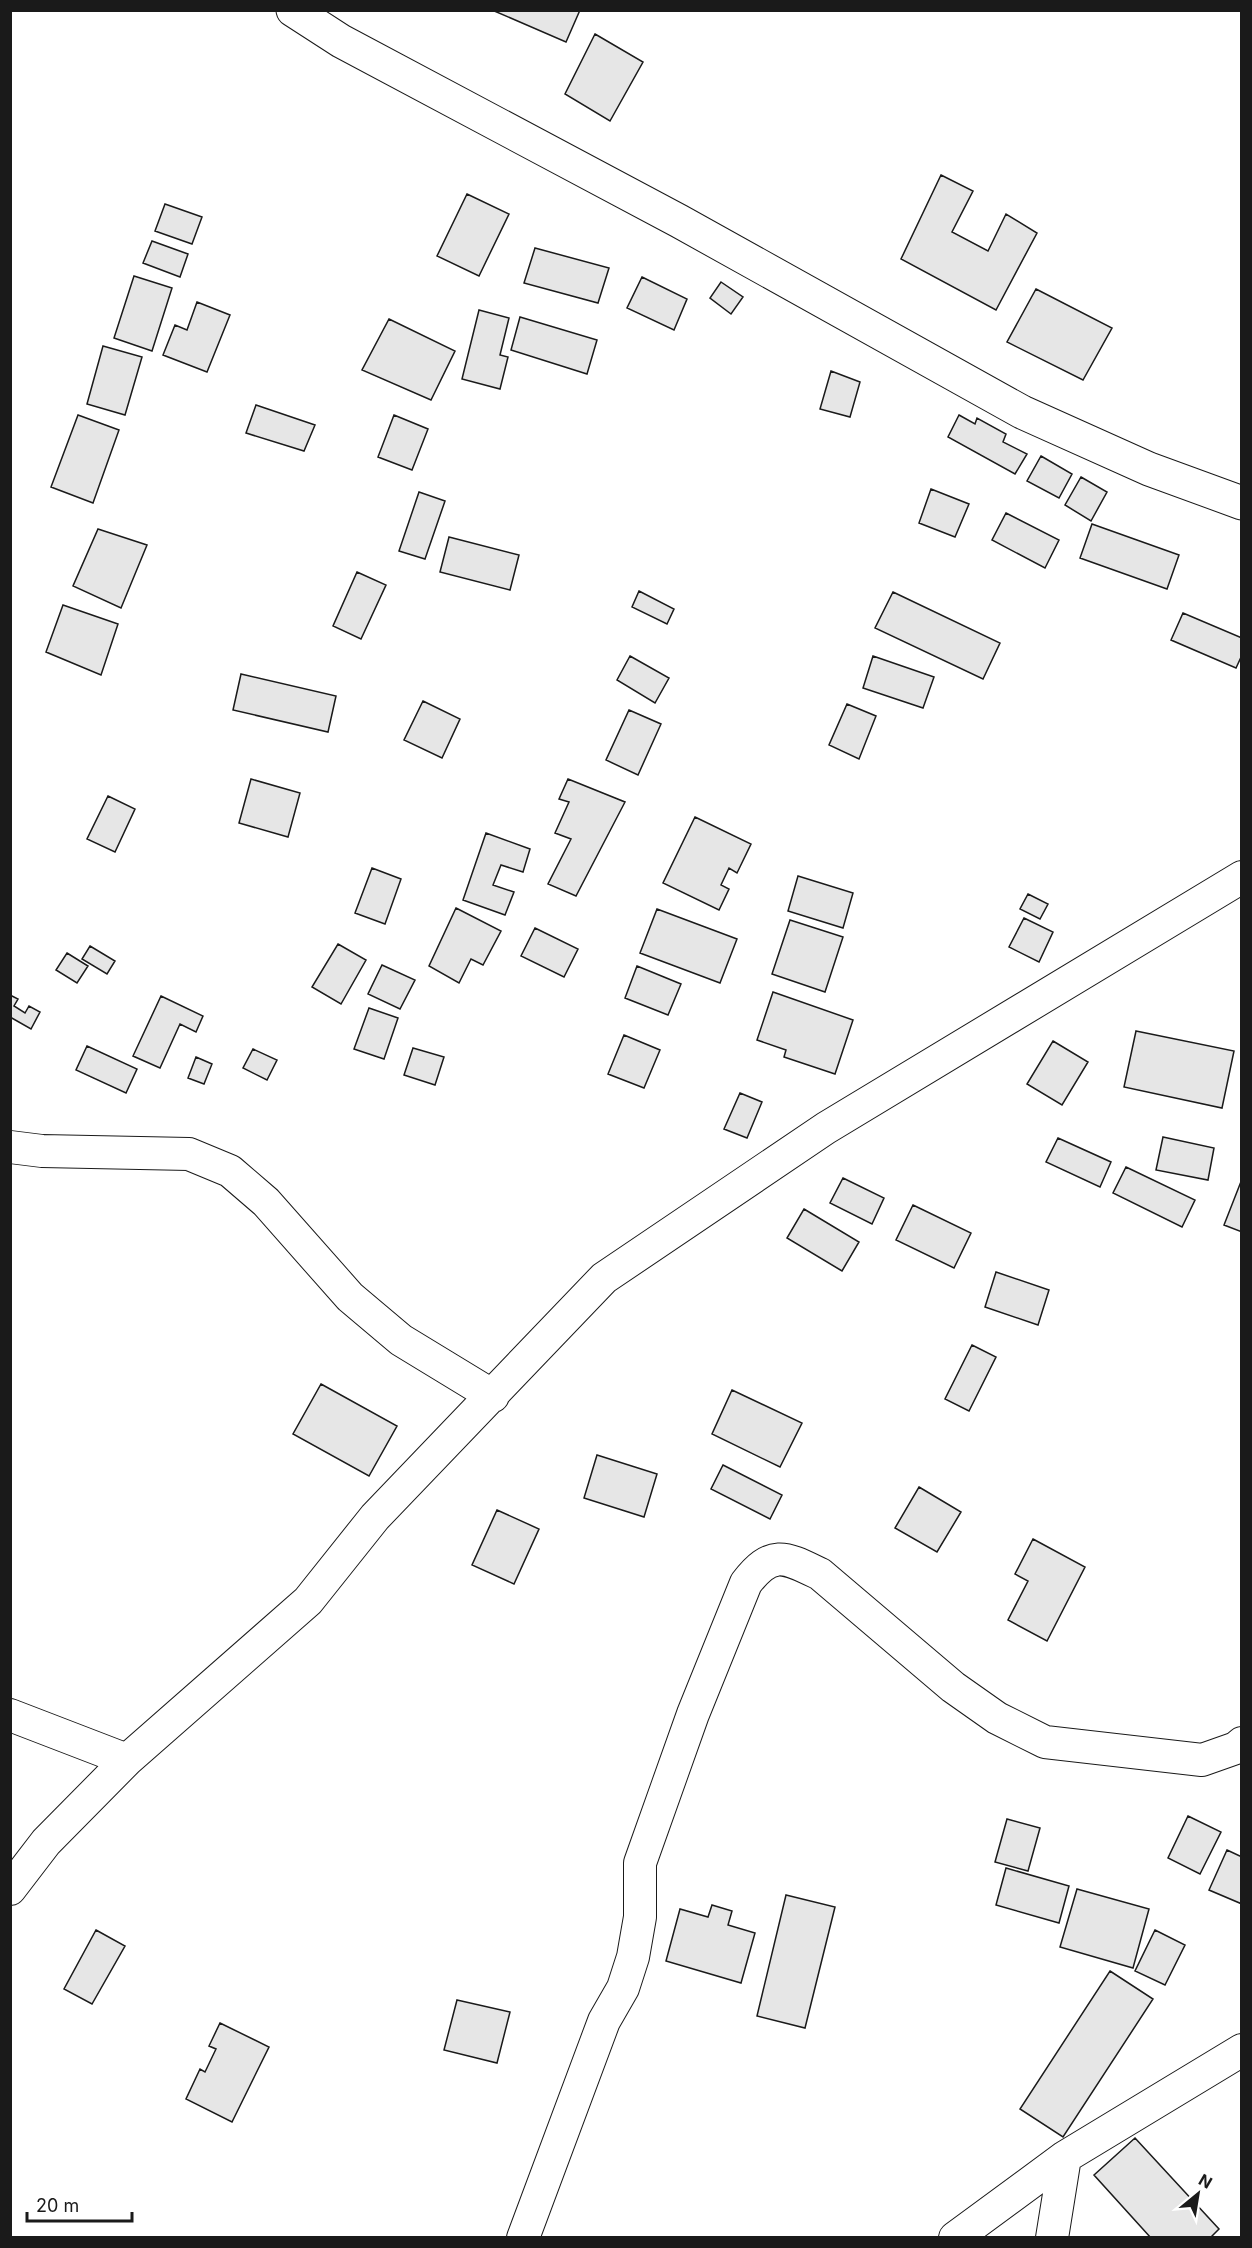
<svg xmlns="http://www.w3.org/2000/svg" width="1252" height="2248" font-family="Inter,sans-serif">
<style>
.building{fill:#e6e6e6;stroke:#1a1a1a;stroke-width:1.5}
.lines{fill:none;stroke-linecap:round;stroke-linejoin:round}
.street-casing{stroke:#1a1a1a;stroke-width:34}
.primary-casing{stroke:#1a1a1a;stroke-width:35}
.street{stroke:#fff;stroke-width:32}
.primary{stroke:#fff;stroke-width:33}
</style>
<rect width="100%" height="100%" fill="#fff"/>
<path class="building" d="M492,10H580L566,42Z
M595,34L643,62L610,121L565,94Z
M941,175L973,191L952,232L988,251L1006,214L1037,233L996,310L901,259Z
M467,194L509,214L479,276L437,256Z
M165,204L202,217L192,244L155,231Z
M152,241L188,254L180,277L143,263Z
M535,248L609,268L598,303L524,283Z
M134,276L172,288L152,351L114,338Z
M642,277L687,299L674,330L627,308Z
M721,282L743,297L731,314L710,298Z
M1036,289L1112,328L1083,380L1007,342Z
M197,302L230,315L207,372L163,355L175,325L187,330Z
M479,310L509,318L500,355L508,357L500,389L462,379Z
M520,317L597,340L587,374L511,350Z
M389,319L455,351L431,400L362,370Z
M103,346L142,357L125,415L87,404Z
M831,371L860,382L850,417L820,409Z
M256,405L315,425L304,451L246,433Z
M78,415L119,430L93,503L51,487Z
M394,415L428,429L412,470L378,457Z
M959,415L975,424L977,418L1006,434L1003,442L1027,454L1015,474L948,437Z
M1041,456L1072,474L1059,498L1027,481Z
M1081,477L1107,492L1091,521L1065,505Z
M931,489L969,504L955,537L919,523Z
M419,492L445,501L425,559L399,551Z
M1006,513L1059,540L1045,568L992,540Z
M1092,524L1179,555L1167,589L1080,558Z
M98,529L147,545L121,608L73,586Z
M449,537L519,555L510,590L440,572Z
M357,572L386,585L361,639L333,626Z
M639,591L674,609L667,624L632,607Z
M893,592L1000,643L983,679L875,628Z
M63,605L118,624L101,675L46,652Z
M1183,613L1242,638V655L1236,668L1171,640Z
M630,656L669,678L655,703L617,680Z
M873,656L934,677L923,708L863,688Z
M241,674L336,696L328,732L233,710Z
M423,701L460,719L442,758L404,740Z
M847,704L876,716L859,759L829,745Z
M629,710L661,724L638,775L606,760Z
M251,779L300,793L288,837L239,823Z
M568,779L625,802L576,896L548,884L571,839L555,833L569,802L559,799Z
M108,796L135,809L115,852L87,839Z
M695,817L751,844L737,873L729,868L721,885L729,889L719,910L663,883Z
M486,833L530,849L523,872L501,865L493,885L514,892L505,915L463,900Z
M372,868L401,879L385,924L355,913Z
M798,876L853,893L843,928L788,911Z
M1028,894L1048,904L1040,919L1020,909Z
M456,908L501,931L483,965L471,959L459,983L429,966Z
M657,909L737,939L720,983L640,953Z
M1024,918L1053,932L1039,962L1009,947Z
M790,920L843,937L825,992L772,974Z
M535,928L578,949L564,977L521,956Z
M338,944L366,960L341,1004L312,987Z
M90,946L115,961L107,974L82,959Z
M67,953L88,966L77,983L56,970Z
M382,965L415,980L400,1009L368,994Z
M637,966L681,984L668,1015L625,998Z
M773,992L853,1020L835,1074L784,1057L786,1050L757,1040Z
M10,995L18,999L14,1006L25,1013L29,1006L40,1012L31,1029L10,1017Z
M161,996L203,1016L196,1032L180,1024L160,1068L133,1056Z
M369,1008L398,1018L384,1059L354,1049Z
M1136,1031L1234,1051L1222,1108L1124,1087Z
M624,1035L660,1050L644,1088L608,1074Z
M1053,1041L1088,1062L1062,1105L1027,1084Z
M87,1046L137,1069L126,1093L76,1070Z
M413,1048L444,1057L435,1085L404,1075Z
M253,1049L277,1060L267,1080L243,1068Z
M196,1057L212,1064L204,1084L188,1078Z
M740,1093L762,1102L747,1138L724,1129Z
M1163,1137L1214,1148L1208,1180L1156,1170Z
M1058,1138L1111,1162L1100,1187L1046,1162Z
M1126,1167L1195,1200L1182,1227L1113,1193Z
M843,1178L884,1198L872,1224L830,1203Z
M1242,1179V1232L1224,1225Z
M913,1205L971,1233L954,1268L896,1240Z
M804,1209L859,1242L842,1271L787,1238Z
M996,1272L1049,1290L1038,1325L985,1307Z
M972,1345L996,1357L969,1411L945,1399Z
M321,1384L397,1426L369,1476L293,1434Z
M732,1390L802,1423L780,1467L712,1434Z
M597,1455L657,1474L644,1517L584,1498Z
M723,1465L782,1495L770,1519L711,1489Z
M919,1487L961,1512L937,1552L895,1528Z
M497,1510L539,1529L514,1584L472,1565Z
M1033,1539L1085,1567L1047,1641L1008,1620L1028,1581L1015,1574Z
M1188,1816L1221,1832L1200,1874L1168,1858Z
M1007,1819L1040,1828L1028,1871L995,1862Z
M1227,1850L1242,1857V1904L1209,1890Z
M1006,1868L1069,1886L1059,1923L996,1905Z
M1077,1889L1149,1909L1133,1968L1060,1947Z
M786,1895L835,1907L805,2028L757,2016Z
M712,1905L732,1911L728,1925L755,1933L741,1983L666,1961L680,1909L708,1917Z
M96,1930L125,1946L92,2004L64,1989Z
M1155,1930L1185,1945L1165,1985L1135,1971Z
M1110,1971L1153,1999L1063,2137L1020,2109Z
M457,2000L510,2012L497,2063L444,2050Z
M220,2023L269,2047L232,2122L186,2099L200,2069L205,2072L216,2049L209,2046Z
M1135,2138L1219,2229L1210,2238H1151L1094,2175Z"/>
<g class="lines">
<defs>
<path id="street" d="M10,1147L42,1151L189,1154L230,1171L266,1202L350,1297L401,1340L493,1396
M10,1715L127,1760
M10,1889L46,1842L127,1760L308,1601L375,1517L604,1278L826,1128L1242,877
M523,2238L604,2021L623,1988L633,1957L640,1917V1863L693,1714L746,1583C772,1549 785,1557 820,1574L953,1687L997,1718L1045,1742L1202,1760L1236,1748L1242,1743
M955,2238L1065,2157L1242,2050
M1052,2238L1065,2157"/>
<path id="primary" d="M293,10L341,41L679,221L1022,412L1149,469L1242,503"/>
</defs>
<use href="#street" class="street-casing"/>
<use href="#primary" class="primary-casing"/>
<use href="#street" class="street"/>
<use href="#primary" class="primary"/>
</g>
<rect width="1252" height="2248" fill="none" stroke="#1a1a1a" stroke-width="24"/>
<g transform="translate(1198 2194) rotate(30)" stroke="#ffffff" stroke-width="4.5" paint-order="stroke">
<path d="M0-4.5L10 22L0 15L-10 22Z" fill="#1a1a1a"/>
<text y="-9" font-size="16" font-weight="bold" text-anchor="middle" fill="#1a1a1a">N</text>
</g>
<path d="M27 2212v9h105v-9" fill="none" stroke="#1a1a1a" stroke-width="3"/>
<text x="36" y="2212" font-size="18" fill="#1a1a1a" stroke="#ffffff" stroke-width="4.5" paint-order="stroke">20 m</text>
</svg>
